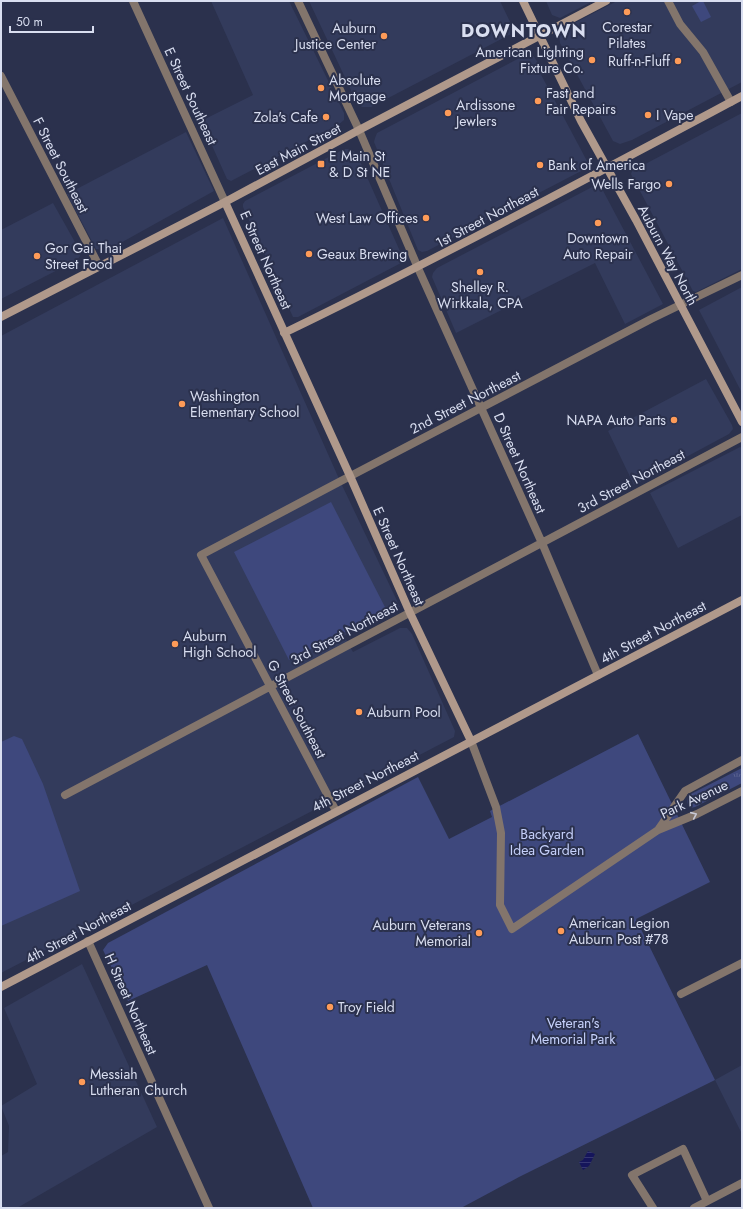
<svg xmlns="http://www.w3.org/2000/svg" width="743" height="1209" font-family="Jost,sans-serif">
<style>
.built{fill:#333b5c}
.grass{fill:url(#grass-tufts)}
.green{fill:#3e487d}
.water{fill:url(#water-rules)}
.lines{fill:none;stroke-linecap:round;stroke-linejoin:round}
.street{stroke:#83756c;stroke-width:8}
.secondary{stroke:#b0998b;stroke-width:8}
.oneway{stroke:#c8c9d6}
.poi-dot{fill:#fe9b58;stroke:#2b314d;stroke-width:1.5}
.labels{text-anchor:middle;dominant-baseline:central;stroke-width:4;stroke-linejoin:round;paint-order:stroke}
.poi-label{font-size:14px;fill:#d9def0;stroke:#2b314d;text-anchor:start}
.street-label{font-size:14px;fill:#d9def0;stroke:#2b314d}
.park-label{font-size:14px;fill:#c6d1fb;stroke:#2b314d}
.district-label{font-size:18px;font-weight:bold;letter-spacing:1px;fill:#d9def0;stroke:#2b314d}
</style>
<defs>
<pattern id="grass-tufts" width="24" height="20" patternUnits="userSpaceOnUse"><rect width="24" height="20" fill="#3e487d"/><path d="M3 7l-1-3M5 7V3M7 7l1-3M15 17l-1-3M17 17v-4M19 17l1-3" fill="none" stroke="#596290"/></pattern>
<pattern id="water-rules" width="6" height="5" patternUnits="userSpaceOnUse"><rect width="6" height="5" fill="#15155b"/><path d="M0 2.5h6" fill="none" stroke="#363773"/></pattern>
</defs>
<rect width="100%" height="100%" fill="#2b314d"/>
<path class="built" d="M211,1H289L344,113V120L338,125L231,181L227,179L201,121L253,95Z
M309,1H500L515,32L371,107H362L357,103Z
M546,1H593L560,18L552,15Z
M617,1H742V82L632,140L620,144L613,141L560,43L559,35L561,30Z
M529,53L532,54L539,64L538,69L587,161V168L427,251L422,252L418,250L374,142L375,138L377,133Z
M742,113V269L696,292L693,291L631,174L632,171Z
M186,132L214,191L108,250L96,249L67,194Z
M344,149H349L355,152L359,159L403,258L401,263L298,317H293L243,207V204L245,201Z
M596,185H600L663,304L625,324L595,263L456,333L432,277L433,273L437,268Z
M53,203L80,251V256L77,260L1,299V230Z
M223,218L340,481L400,607L344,636L353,652L400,628H407L412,634L455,731L454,737L1,973V336Z
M742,287V393L699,310Z
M706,379L732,425L733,429L729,434L634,485L608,431Z
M740,447L742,448V515L678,548L650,493Z
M82,964L157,1127L17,1208H1V1156L8,1152L9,1126L1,1106L37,1084L4,1008Z
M742,1065V1134L715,1080Z"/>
<path class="grass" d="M742,768V783L695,807L690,808C687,803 686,801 689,795Z"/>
<path class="green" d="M701,1H703L711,17L701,22L692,6Z
M331,502L387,611L289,660L234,552Z
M638,734L710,882L636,919L715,1080L519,1177L461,1208H313L207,965L128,1001L103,950L108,943L418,777L449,839L492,817L490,811Z
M14,736L22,739L43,784L80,891L1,926V742Z"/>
<path class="water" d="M588,1151L595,1154L589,1166L583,1170L579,1162L583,1160Z"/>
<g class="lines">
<path class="street" d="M133,1L225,202
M298,1L359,130L418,268L542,543L598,675
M668,1L680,24L703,52L731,102
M1,76L99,266
M471,741L496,807L501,833L500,905L512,929L658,830L697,814L742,791
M65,795L742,437
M336,811L201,555L339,482L651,319L742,275
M658,830L685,791L742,760
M88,941L209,1208
M681,994L742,963
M653,1208L632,1175L683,1149L707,1201
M694,1208L742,1183"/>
<path class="secondary" d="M523,1L581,121L636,220L742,422
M225,202L350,476L410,613L471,741
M1,317L225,202L359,130L606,1
M284,333C439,258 590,177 742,96
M1,987L742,600"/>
</g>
<defs><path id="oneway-chevron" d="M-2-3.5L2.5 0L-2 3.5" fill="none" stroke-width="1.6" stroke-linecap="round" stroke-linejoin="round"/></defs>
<use class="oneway" href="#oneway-chevron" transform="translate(694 815) rotate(-24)"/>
<g class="poi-dot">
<circle cx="627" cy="12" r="4"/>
<circle cx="384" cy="36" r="4"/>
<circle cx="592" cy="60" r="4"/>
<circle cx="678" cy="61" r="4"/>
<circle cx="321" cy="88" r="4"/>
<circle cx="538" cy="101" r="4"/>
<circle cx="448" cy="113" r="4"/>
<circle cx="648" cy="115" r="4"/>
<circle cx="326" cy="117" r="4"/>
<rect x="317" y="160" width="8" height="8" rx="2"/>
<circle cx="540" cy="165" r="4"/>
<circle cx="669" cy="184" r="4"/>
<circle cx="426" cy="218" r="4"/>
<circle cx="598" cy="223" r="4"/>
<circle cx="309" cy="254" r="4"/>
<circle cx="37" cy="256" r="4"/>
<circle cx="480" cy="272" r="4"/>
<circle cx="182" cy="404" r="4"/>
<circle cx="674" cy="420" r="4"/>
<circle cx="175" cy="644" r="4"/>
<circle cx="359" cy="712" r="4"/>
<circle cx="561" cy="931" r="4"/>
<circle cx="479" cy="933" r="4"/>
<circle cx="330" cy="1007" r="4"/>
<circle cx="82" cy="1082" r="4"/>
</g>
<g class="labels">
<g class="poi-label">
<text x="627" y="27" text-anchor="middle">Corestar<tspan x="627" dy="16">Pilates</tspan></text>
<text x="376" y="28" text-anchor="end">Auburn<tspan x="376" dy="16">Justice Center</tspan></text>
<text x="584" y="52" text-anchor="end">American Lighting<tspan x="584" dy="16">Fixture Co.</tspan></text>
<text x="670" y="61" text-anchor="end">Ruff-n-Fluff</text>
<text x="329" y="80">Absolute<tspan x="329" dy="16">Mortgage</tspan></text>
<text x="546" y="93">Fast and<tspan x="546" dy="16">Fair Repairs</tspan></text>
<text x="456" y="105">Ardissone<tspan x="456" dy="16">Jewlers</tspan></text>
<text x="656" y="115">I Vape</text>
<text x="318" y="117" text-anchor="end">Zola's Cafe</text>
<text x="329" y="156">E Main St<tspan x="329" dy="16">&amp; D St NE</tspan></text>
<text x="548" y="165">Bank of America</text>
<text x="661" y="184" text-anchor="end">Wells Fargo</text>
<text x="418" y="218" text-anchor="end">West Law Offices</text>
<text x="598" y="238" text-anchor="middle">Downtown<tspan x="598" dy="16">Auto Repair</tspan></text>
<text x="45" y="248">Gor Gai Thai<tspan x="45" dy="16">Street Food</tspan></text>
<text x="317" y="254">Geaux Brewing</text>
<text x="480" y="287" text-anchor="middle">Shelley R.<tspan x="480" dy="16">Wirkkala, CPA</tspan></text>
<text x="190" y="396">Washington<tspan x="190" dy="16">Elementary School</tspan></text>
<text x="666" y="420" text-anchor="end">NAPA Auto Parts</text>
<text x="183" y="636">Auburn<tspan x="183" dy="16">High School</tspan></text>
<text x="367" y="712">Auburn Pool</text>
<text x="569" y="923">American Legion<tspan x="569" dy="16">Auburn Post #78</tspan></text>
<text x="471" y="925" text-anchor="end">Auburn Veterans<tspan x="471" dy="16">Memorial</tspan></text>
<text x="338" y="1007">Troy Field</text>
<text x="90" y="1074">Messiah<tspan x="90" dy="16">Lutheran Church</tspan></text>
</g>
<g class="street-label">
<text transform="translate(191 96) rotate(65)">E Street Southeast</text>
<text transform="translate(298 149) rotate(-28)">East Main Street</text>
<text transform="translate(61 165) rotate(63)">F Street Southeast</text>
<text transform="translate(487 217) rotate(-28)">1st Street Northeast</text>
<text transform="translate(668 255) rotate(62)">Auburn Way North</text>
<text transform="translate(266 260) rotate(66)">E Street Northeast</text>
<text transform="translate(465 402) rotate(-27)">2nd Street Northeast</text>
<text transform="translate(520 463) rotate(66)">D Street Northeast</text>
<text transform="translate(631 481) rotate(-28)">3rd Street Northeast</text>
<text transform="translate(399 556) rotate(66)">E Street Northeast</text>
<text transform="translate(653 632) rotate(-28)">4th Street Northeast</text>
<text transform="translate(344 633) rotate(-28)">3rd Street Northeast</text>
<text transform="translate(297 709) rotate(62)">G Street Southeast</text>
<text transform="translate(365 781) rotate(-27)">4th Street Northeast</text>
<text transform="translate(694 799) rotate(-25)">Park Avenue</text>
<text transform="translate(78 932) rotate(-28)">4th Street Northeast</text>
<text transform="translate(131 1004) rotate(66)">H Street Northeast</text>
</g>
<g class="park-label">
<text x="547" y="834">Backyard<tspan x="547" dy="16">Idea Garden</tspan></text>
<text x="573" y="1023">Veteran's<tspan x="573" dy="16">Memorial Park</tspan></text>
</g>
<g class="district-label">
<text x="524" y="31">DOWNTOWN</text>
</g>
</g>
<rect width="743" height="1209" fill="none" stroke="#d9def0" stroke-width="4"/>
<path d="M10 26v6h83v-6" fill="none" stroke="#d9def0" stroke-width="2"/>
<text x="16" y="26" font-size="12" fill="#d9def0" stroke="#2b314d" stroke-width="3" paint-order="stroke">50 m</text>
</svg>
